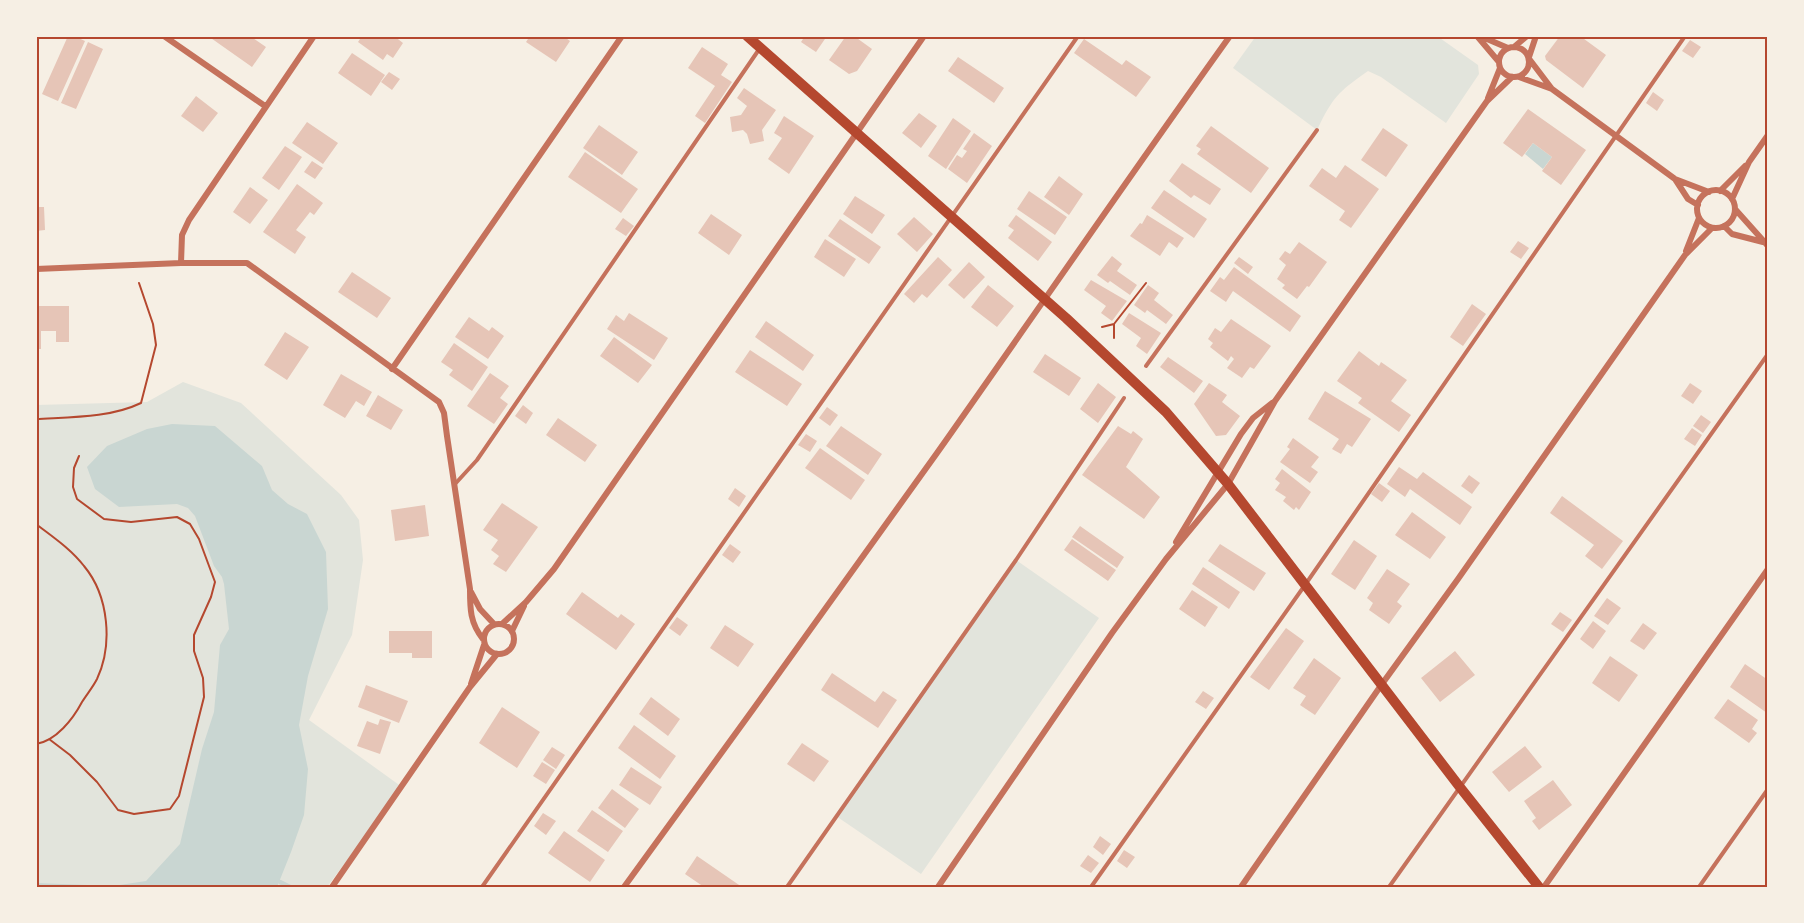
<svg xmlns="http://www.w3.org/2000/svg" width="1804" height="923" font-family="'Roboto Condensed',sans-serif">
<style>
.green{fill:#e2e4dc}
.water{fill:#c9d6d2}
.lines{fill:none;stroke-linecap:round;stroke-linejoin:round}
.stream{stroke:#c9d6d2;stroke-width:4.5}
.building{fill:#e6c5b7}
.path{stroke:#b5482f;stroke-width:2}
.service{stroke:#c5725c;stroke-width:4}
.minor{stroke:#c5725c;stroke-width:6}
.secondary{stroke:#b5482f;stroke-width:10}
.neatline{fill:none;stroke:#b5482f;stroke-width:2}
</style>
<rect width="100%" height="100%" fill="#f6efe4"/>
<path class="green" d="M1256,36H1437L1478,65L1479,74L1446,123L1381,77L1368,71C1338,92 1333,97 1317,130L1233,68Z
M183,382L241,403L341,495L359,520L363,560L352,635L309,720L402,787L327,887H36V405L147,402Z
M1016,560L1099,618L921,874L836,816Z"/>
<path class="water" d="M1533,143L1552,157L1543,169L1525,154Z
M172,424L215,426L262,466L272,490L288,504L307,514L326,552L328,609L308,676L299,725L308,769L304,815L291,852L277,887H36V883L113,886L146,881L180,844L202,749L214,712L220,645L229,629L224,584L222,577L214,566L195,516L188,508L177,504L119,507L95,489L87,467L107,446L147,429Z"/>
<g class="lines">
<path class="stream" d="M280,882L290,887"/>
</g>
<path class="building" d="M68,36H74L85,41L58,101L42,94Z
M208,36H250L266,47L252,67Z
M362,36H394L403,43L393,58L387,54L383,60L358,42Z
M530,36H563L570,41L556,62L526,42Z
M805,36H827L816,52L801,42Z
M846,36H854L872,49L857,71L849,74L829,60Z
M1560,36H1580L1606,55L1583,88L1546,60L1545,56Z
M1084,39L1122,65L1126,60L1151,77L1136,97L1074,53Z
M1690,40L1701,47L1693,58L1682,51Z
M88,42L103,49L76,109L61,103Z
M702,47L728,64L721,75L732,82L705,123L695,116L715,86L688,68Z
M352,53L385,75L371,96L338,73Z
M958,57L1004,88L994,103L948,71Z
M389,72L400,79L392,90L381,82Z
M744,88L776,110L762,130L764,141L750,144L747,134L743,130L732,132L730,117L741,115L747,106L737,98Z
M1653,92L1664,100L1657,111L1646,103Z
M196,96L218,113L203,132L181,116Z
M1528,109L1586,150L1561,185L1542,171L1552,157L1533,143L1522,157L1503,143Z
M919,113L937,126L921,148L902,133Z
M784,116L814,136L789,174L768,159L782,138L774,133Z
M953,118L971,131L946,169L928,156Z
M307,122L338,143L323,164L292,143Z
M599,125L638,152L622,175L583,148Z
M1211,126L1269,168L1251,193L1197,154L1201,149L1196,146Z
M1383,128L1408,145L1386,177L1361,160Z
M974,133L992,146L967,183L948,169L957,155L962,158L967,151L963,149Z
M285,146L302,157L279,190L262,178Z
M585,152L638,189L621,213L568,177Z
M312,161L323,168L315,179L304,172Z
M1182,163L1221,189L1210,205L1194,195L1191,198L1169,181Z
M1345,165L1379,189L1351,228L1339,220L1345,211L1309,186L1322,168L1336,178Z
M1059,176L1083,194L1069,215L1044,197Z
M297,184L323,203L314,215L310,212L296,230L306,237L295,254L263,232Z
M250,187L268,200L250,224L233,212Z
M1164,190L1207,219L1194,238L1151,208Z
M1029,191L1067,217L1055,235L1017,209Z
M855,196L885,215L872,234L843,214Z
M36,207H44L45,230L36,231Z
M711,214L742,235L729,255L698,233Z
M1016,215L1052,242L1038,261L1008,238L1014,230L1008,226Z
M1147,215L1184,238L1177,248L1169,242L1160,256L1130,236L1140,223L1142,224Z
M914,217L933,234L917,252L897,234Z
M623,218L634,226L626,236L615,229Z
M840,219L881,247L869,264L828,236Z
M825,239L856,259L844,277L814,257Z
M1518,241L1529,248L1521,259L1510,252Z
M1299,242L1327,262L1309,287L1307,286L1297,299L1282,288L1285,285L1277,279L1286,265L1279,259L1285,251L1290,254Z
M1112,256L1122,264L1117,271L1137,285L1130,295L1110,281L1108,283L1097,275Z
M938,257L952,270L927,298L922,294L914,303L904,294Z
M1239,257L1253,267L1248,274L1234,263Z
M969,262L985,277L964,299L948,285Z
M1234,267L1301,316L1290,332L1233,291L1226,302L1210,291L1220,277L1224,280Z
M352,272L391,298L377,318L338,292Z
M1091,280L1127,301L1112,321L1101,313L1106,306L1084,290Z
M988,285L1014,306L997,327L971,307Z
M1148,285L1159,293L1154,300L1173,315L1166,324L1147,310L1145,313L1134,305Z
M1472,304L1486,314L1463,346L1450,337Z
M36,306H69V342H56V331H41V349H36Z
M629,313L668,338L654,360L607,329L616,315L624,321Z
M1129,313L1161,333L1147,354L1136,346L1141,338L1122,324Z
M469,317L489,331L492,327L504,336L488,359L455,337Z
M1231,319L1271,346L1254,369L1250,367L1242,378L1227,368L1234,359L1231,356L1228,361L1210,347L1213,343L1208,339L1215,328L1221,332Z
M766,321L814,355L803,371L755,337Z
M285,332L309,347L287,380L264,365Z
M614,337L652,365L638,383L600,356Z
M454,343L488,367L472,391L449,375L453,370L441,362Z
M750,350L802,384L787,406L735,372Z
M1359,351L1379,366L1381,362L1407,380L1391,401L1411,415L1399,432L1358,403L1362,398L1337,381Z
M1045,354L1081,378L1069,396L1033,372Z
M1168,357L1203,381L1194,393L1160,367Z
M490,373L509,386L500,398L508,404L494,424L467,406Z
M341,374L372,392L364,406L356,401L345,418L323,405Z
M1098,383L1116,397L1098,423L1080,409Z
M1209,383L1227,395L1222,402L1240,416L1226,435L1216,436L1194,404Z
M1690,383L1702,391L1693,404L1681,396Z
M1325,391L1371,419L1352,447L1347,444L1341,454L1332,449L1339,439L1308,419Z
M378,395L403,410L391,430L366,416Z
M523,405L533,413L526,424L515,416Z
M827,407L838,415L830,426L819,418Z
M1701,415L1711,422L1703,433L1693,426Z
M558,418L597,445L585,462L546,435Z
M841,426L882,454L868,475L826,446Z
M1118,426L1131,434L1133,431L1143,439L1126,467L1160,497L1144,519L1082,475Z
M1692,428L1702,435L1695,446L1684,439Z
M806,434L817,441L810,452L798,445Z
M1293,438L1319,457L1311,467L1318,472L1310,483L1280,462L1290,449L1287,447Z
M820,448L865,480L851,500L805,468Z
M1399,467L1417,479L1423,472L1472,507L1460,525L1410,489L1405,497L1387,484Z
M1282,469L1311,492L1299,510L1296,507L1294,510L1283,501L1286,497L1275,490L1280,483L1275,479Z
M1469,475L1480,483L1472,494L1461,486Z
M1379,483L1390,491L1382,502L1371,494Z
M735,488L746,496L739,507L728,499Z
M1562,496L1623,541L1602,569L1585,556L1594,545L1550,513Z
M502,503L538,527L506,572L493,564L499,556L491,550L498,540L483,530Z
M425,505L429,536L395,541L391,510Z
M1412,512L1446,537L1430,559L1395,535Z
M1080,526L1124,557L1117,568L1072,537Z
M1072,539L1116,570L1108,581L1064,550Z
M1354,540L1377,556L1355,590L1331,574Z
M730,544L741,552L733,563L722,555Z
M1220,544L1266,573L1254,591L1208,561Z
M1203,567L1240,592L1229,609L1192,584Z
M1387,569L1410,584L1397,602L1402,606L1389,624L1369,610L1373,603L1367,598Z
M1192,590L1218,607L1205,627L1179,609Z
M582,592L618,618L621,614L635,624L616,650L566,614Z
M1607,598L1621,608L1608,625L1594,616Z
M1560,612L1572,620L1563,632L1551,624Z
M677,617L688,625L680,636L669,628Z
M1593,621L1606,631L1593,649L1580,639Z
M1643,623L1657,633L1644,650L1630,641Z
M725,625L754,644L738,667L710,648Z
M1286,628L1304,641L1269,690L1250,677Z
M389,631H432V658H412V653H389Z
M1455,651L1475,675L1440,702L1421,678Z
M1610,656L1638,675L1619,702L1592,683Z
M1314,658L1341,678L1315,715L1300,705L1306,696L1293,688Z
M1745,664L1768,680L1767,713L1730,687Z
M832,673L875,702L883,691L897,700L878,728L821,690Z
M366,685L408,701L399,723L358,707Z
M1203,691L1214,698L1206,709L1195,702Z
M651,697L680,719L668,736L639,714Z
M1728,699L1758,720L1752,729L1757,733L1749,743L1714,718Z
M502,707L540,732L517,768L479,743Z
M380,719L391,722L380,754L357,746L367,721L378,725Z
M634,725L676,756L660,779L618,748Z
M802,743L829,761L814,782L787,764Z
M1525,746L1542,767L1509,792L1492,772Z
M552,747L565,755L556,769L543,760Z
M542,762L555,770L546,784L533,776Z
M631,767L662,787L650,805L619,785Z
M1553,780L1572,805L1539,830L1532,821L1536,818L1524,801Z
M612,789L639,809L625,828L598,808Z
M592,810L623,831L608,852L577,831Z
M543,813L556,821L546,835L534,826Z
M564,831L605,860L590,882L548,853Z
M1100,836L1111,844L1103,855L1093,847Z
M1124,850L1135,857L1127,868L1117,861Z
M1088,855L1099,863L1091,873L1080,866Z
M697,856L742,887H704L685,874Z"/>
<g class="lines">
<path class="path" d="M1114,324L1146,283
M1102,327L1114,324V338
M36,419C70,417 110,418 141,403L156,345L153,324L139,283
M36,524C53,537 71,549 84,566C109,596 113,645 97,679C93,687 87,694 82,702C73,719 56,741 36,744
M49,739L70,755L97,782L118,810L134,814L170,809L179,796L204,697L203,678L194,651V635L211,597L215,582L199,539L190,524L177,517L131,522L104,519L77,499L73,487L74,468L79,456"/>
<path class="service" d="M1146,366L1317,130
M455,484L477,460L760,48
M482,887L1078,36
M787,887L1016,560L1124,398
M1091,887L1305,585L1685,36
M1389,887L1768,354
M1699,887L1768,789"/>
<path class="minor" d="M164,36L265,106
M1477,36L1499,62
M1480,36L1508,48
M1499 62a15 15 0 1 1 30 0a15 15 0 1 1-30 0Z
M1514,47L1527,36
M1529,57L1536,36
M1530,60L1552,89L1675,179L1709,192
M1519,77L1552,89
M1488,98L1500,68
M1675,179L1688,199L1698,205
M1697 209a19 19 0 1 1 38 0a19 19 0 1 1-38 0Z
M1720,191L1745,166
M1732,199L1749,162L1768,135
M1735,209L1768,246
M1724,226L1732,234L1763,242
M1686,251L1699,218
M181,263L182,235L189,220L314,36
M36,269L181,263H247L439,402L444,413L447,436L470,589C470,609 470,623 483,639
M392,369L622,36
M1176,542L1241,434L1253,418L1272,403
M471,592L480,609L494,624
M484 639a15 15 0 1 1 30 0a15 15 0 1 1-30 0Z
M502,624L526,602L554,569L924,36
M512,631L524,606
M471,684L484,645
M332,887L470,687L497,654
M624,887C729,743 834,598 937,453C1035,314 1131,174 1230,36
M938,887L1112,633L1166,559L1228,484L1275,401L1487,101L1512,77
M1241,887L1382,684L1458,579L1685,255L1712,228
M1544,887L1768,569"/>
<path class="secondary" d="M747,36L1066,318L1166,412L1228,484L1459,786L1539,887"/>
</g>
<rect width="1804" height="923" fill="none" stroke="#f6efe4" stroke-width="75"/>
<rect x="38" y="38" width="1728" height="848" class="neatline"/>
</svg>
